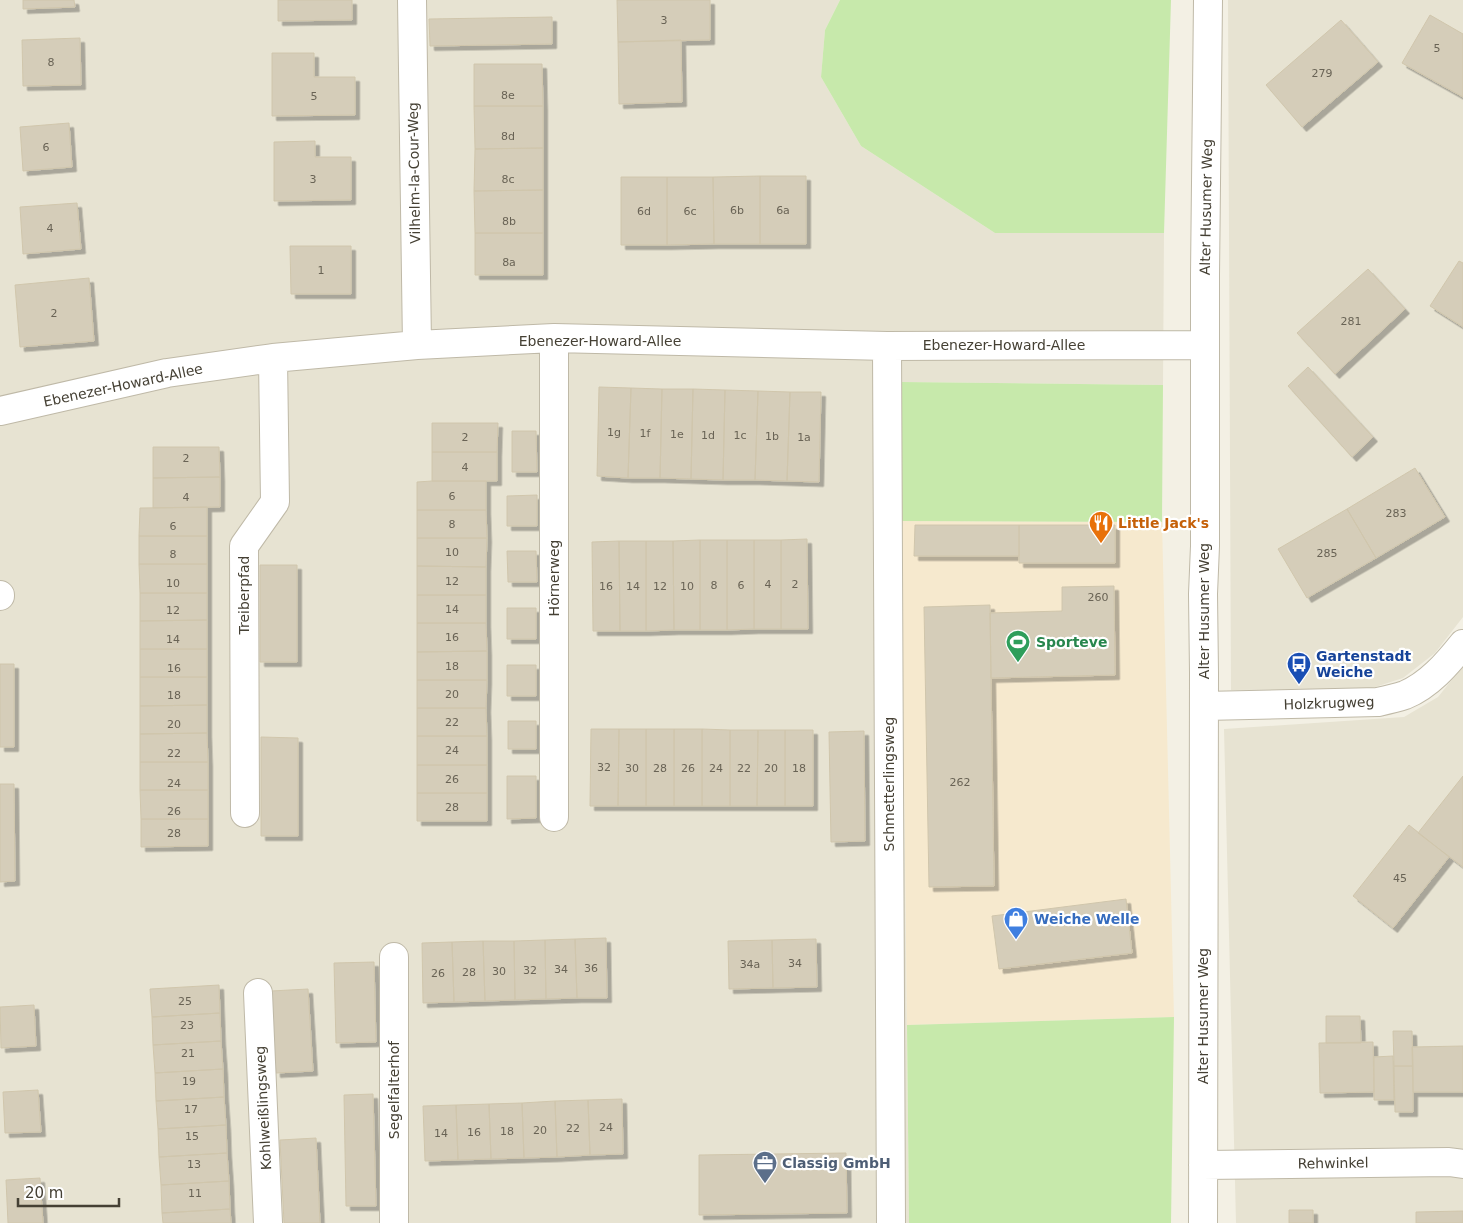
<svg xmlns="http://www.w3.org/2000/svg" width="1463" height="1223" font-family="'DejaVu Sans',sans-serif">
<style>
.residential{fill:#e7e3d2}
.commercial{fill:#f6e9ce}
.green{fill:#c7e9ab}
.building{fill:#d5cdb9;stroke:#d0c6ac;filter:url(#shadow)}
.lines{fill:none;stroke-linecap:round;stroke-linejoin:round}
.minor-casing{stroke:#bfb9a7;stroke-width:30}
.minor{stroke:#fff;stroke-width:28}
.labels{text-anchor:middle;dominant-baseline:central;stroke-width:4.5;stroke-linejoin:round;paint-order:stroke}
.number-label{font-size:11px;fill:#696355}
.street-label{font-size:14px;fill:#454034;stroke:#fff}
.food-label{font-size:14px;font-weight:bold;fill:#c56008;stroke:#fff;text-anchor:start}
.leisure-label{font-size:14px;font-weight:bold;fill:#27864d;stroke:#fff;text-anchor:start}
.transit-label{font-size:14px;font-weight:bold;fill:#164399;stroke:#fff;text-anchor:start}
.shop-label{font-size:14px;font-weight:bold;fill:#366cbe;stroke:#fff;text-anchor:start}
.service-label{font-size:14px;font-weight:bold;fill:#4e5e75;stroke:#fff;text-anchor:start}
</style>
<defs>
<filter id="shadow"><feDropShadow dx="4.5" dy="4.5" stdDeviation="0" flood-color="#0004"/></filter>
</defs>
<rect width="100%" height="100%" fill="#f3f0e4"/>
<path class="residential" d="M0,0H840L825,30L821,77L861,146L995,233H1164L1163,385L902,382L901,521L909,1223H0Z
M1228,0H1463V617L1435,653L1403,678L1369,689L1231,690Z
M1463,666V1223H1236L1224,729L1404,717L1438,697Z"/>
<path class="commercial" d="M901,521L1162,522L1174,1017L907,1025Z"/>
<path class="green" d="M840,0H1171L1164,233H995L861,146L821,77L825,30Z
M901,382L1163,385L1162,522L901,521Z
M1174,1017L1171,1223H909L907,1025Z"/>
<path class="building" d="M23,0H74L75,7L23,9Z
M278,0H352V20L278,21Z
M617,0H710V40L618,42Z
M1430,15L1463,34V97L1402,63Z
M552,17V44L430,46L429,19Z
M1341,20L1378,62L1302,127L1266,85Z
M80,38L81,85L23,86L22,40Z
M681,40L682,102L619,104L618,42Z
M272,53H314V77H355V115L272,116Z
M474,64H542L543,106H474Z
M474,106H543V148L475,149Z
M69,123L72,167L23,171L20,127Z
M315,141V157H351V200L274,201V142Z
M543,148V190L474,191L475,149Z
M760,176H806V244H760Z
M760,176V244H714L713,177Z
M621,177H667V245H621Z
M667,177H713L714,244L667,245Z
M543,190V233H475L474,191Z
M77,203L81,249L23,254L20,207Z
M475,233H543V275H475Z
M290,246H351V294H291Z
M1459,261L1463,263V327L1430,306Z
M1368,269L1405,309L1335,374L1297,333Z
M89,278L94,341L20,347L15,285Z
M1308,367L1373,437L1352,457L1288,386Z
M599,387L631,388L628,478L597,476Z
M631,388L662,389L660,478H628Z
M662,389H693L691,479L660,478Z
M693,389L725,390L723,480L691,479Z
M725,390L758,391L755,480H723Z
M758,391L790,392L787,481L755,480Z
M790,392H821L819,482L787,481Z
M432,423H498L497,452H432Z
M512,431H536L537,472H512Z
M153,447H219L220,477L153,478Z
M432,452H497V481H432Z
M1415,468L1445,517L1376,558L1347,509Z
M220,477V507L153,508V478Z
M432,481H486V510H417V482Z
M537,495V526H507V496Z
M207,507V536H139L140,508Z
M1347,509L1376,558L1307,598L1278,549Z
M417,510H486L487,538H417Z
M915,525H1019V556H914Z
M1019,525H1115V563H1019Z
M139,536H207V564H139Z
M417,538H487L486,567L417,566Z
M807,539L808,629H781V540Z
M700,540V630H674L673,541Z
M700,540H727V630H700Z
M727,540H754V629L727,630Z
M754,540H781V629H754Z
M619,541H646V631H620Z
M619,541L620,631H593L592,542Z
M646,541H673L674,630L646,631Z
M507,551H536L537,582H508Z
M139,564H207V593H140Z
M260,565H297V662H260Z
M417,566L486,567V595H417Z
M1114,586L1115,675L991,678L990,613L1062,611V587Z
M140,593H207V620L140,621Z
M417,595H486V623H417Z
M990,605L994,886L929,887L924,607Z
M507,608H536V639H507Z
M207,620V649H140V621Z
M417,623H486L487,651L417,652Z
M140,649H207V677H140Z
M487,651V680H417V652Z
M0,664H14V747H0Z
M507,665H536V696H507Z
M140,677H207V705L140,706Z
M417,680H487L486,708H417Z
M207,705V733L140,734V706Z
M417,708H486L487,736H417Z
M508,721H536V749H508Z
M591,729H619L618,806H590Z
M619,729H646V806H618Z
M646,729H674V806H646Z
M674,729H702V806H674Z
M702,729L730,730V806H702Z
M730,730H758L757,806H730Z
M758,730H785V806H757Z
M785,730H813V806H785Z
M864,731L865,841L831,842L829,732Z
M207,733L208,762H140V734Z
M417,736H487V765H417Z
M261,737L298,738V836H261Z
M140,762H208V790H140Z
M417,765H487V793H417Z
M507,776H536V818L507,819Z
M1463,776V867L1418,833Z
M0,784H14L15,881L0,882Z
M140,790H208V819H141Z
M417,793H487V821H417Z
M141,819H208V846L141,847Z
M1409,825L1449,857L1393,928L1353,896Z
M1126,899L1132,953L999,969L992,916Z
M606,938L607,998H577L575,939Z
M575,939L577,998L546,999L545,940Z
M816,939L817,987L773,988L772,940Z
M545,940L546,999L515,1000L514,941Z
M772,940L773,988L729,989L728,941Z
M483,941L485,1001L454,1002L452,942Z
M483,941H514L515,1000L485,1001Z
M452,942L454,1002L423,1003L422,943Z
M374,962L376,1042L336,1043L334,963Z
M219,985L220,1013L152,1017L150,989Z
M308,989L313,1071L276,1073L271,991Z
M34,1005L36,1046L1,1048L0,1007Z
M220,1013L221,1041L153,1045L152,1017Z
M1326,1016H1360L1361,1043H1326Z
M1393,1031H1412L1413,1066H1394Z
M221,1041L223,1069L155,1073L153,1045Z
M1373,1042L1374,1092L1320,1093L1319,1043Z
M1463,1046V1092H1413L1412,1047Z
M1393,1056L1394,1100H1374V1057Z
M1394,1066H1413V1112H1395Z
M223,1069L224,1097L156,1101L155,1073Z
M38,1090L41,1132L5,1133L3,1092Z
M373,1094L376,1206H346L344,1095Z
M224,1097L226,1125L158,1129L156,1101Z
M622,1099L623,1154L590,1155L588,1100Z
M588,1100L590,1155L557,1157L555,1101Z
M555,1101L557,1157L524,1158L522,1103Z
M522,1103L524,1158L491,1159L489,1104Z
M489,1104L491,1159L458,1160L456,1105Z
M456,1105L458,1160L425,1161L423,1106Z
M226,1125L227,1153L159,1157L158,1129Z
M316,1138L320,1223H284L280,1140Z
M227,1153L229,1181L161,1185L159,1157Z
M846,1153L847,1213L699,1215V1155Z
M40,1178L43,1223H8L6,1180Z
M229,1181L230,1209L162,1213L161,1185Z
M230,1209L231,1223H163L162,1213Z
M1289,1210H1313V1223H1289Z
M1463,1211V1223H1416V1212Z"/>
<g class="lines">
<defs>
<path id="minor" d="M412,0L417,345
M887,346L891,1223
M0,411L167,373L273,358L417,345L554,338L887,346L1205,345
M0,595V596
M1204,706L1378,702C1387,700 1396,698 1405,695C1429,685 1447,664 1463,644
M245,813L244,546L275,502L273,358
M554,817V338
M258,993L268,1223
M1203,1165L1449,1162L1463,1164
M394,1223V957
M1203,1223L1204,673L1203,594L1205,546V275L1208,0"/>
</defs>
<use href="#minor" class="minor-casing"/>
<use href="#minor" class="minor"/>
</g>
<defs>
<symbol id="restaurant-pin" viewBox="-11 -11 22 30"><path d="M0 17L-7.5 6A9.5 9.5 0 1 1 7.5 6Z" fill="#e8710a" stroke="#fff"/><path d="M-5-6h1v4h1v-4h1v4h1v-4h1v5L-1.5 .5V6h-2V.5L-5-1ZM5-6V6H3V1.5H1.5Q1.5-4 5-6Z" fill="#fff"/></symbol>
<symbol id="stadium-pin" viewBox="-11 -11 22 30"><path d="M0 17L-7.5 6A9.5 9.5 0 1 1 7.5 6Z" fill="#2e9e5b" stroke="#fff"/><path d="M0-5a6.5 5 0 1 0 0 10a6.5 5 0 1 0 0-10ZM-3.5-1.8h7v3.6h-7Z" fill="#fff"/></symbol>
<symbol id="bus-pin" viewBox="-11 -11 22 30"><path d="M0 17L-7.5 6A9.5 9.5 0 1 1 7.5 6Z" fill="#1a4fb4" stroke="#fff"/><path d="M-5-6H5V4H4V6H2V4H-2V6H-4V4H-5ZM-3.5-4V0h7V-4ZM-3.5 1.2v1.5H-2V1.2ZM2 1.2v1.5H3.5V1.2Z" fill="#fff"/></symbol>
<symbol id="shop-pin" viewBox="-11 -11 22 30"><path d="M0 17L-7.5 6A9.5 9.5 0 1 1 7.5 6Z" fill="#3f7fe0" stroke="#fff"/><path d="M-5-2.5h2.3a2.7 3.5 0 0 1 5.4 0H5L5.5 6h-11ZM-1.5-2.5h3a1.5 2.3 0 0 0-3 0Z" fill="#fff"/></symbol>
<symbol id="office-pin" viewBox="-11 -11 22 30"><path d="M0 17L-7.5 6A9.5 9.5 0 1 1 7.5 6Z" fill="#5c6f8a" stroke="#fff"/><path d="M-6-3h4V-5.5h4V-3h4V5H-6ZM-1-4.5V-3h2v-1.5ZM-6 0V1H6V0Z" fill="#fff"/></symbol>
</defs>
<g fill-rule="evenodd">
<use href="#restaurant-pin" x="1087" y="509" width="28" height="38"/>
<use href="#stadium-pin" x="1004" y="628" width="28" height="38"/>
<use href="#bus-pin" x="1285" y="650" width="28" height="38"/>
<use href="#shop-pin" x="1002" y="905" width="28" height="38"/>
<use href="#office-pin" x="751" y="1149" width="28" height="38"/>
</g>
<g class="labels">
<g class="number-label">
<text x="664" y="20">3</text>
<text x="1437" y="48">5</text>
<text x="51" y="62">8</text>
<text x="1322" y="73">279</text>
<text x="508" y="95">8e</text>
<text x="314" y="96">5</text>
<text x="508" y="136">8d</text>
<text x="46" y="147">6</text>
<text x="313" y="179">3</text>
<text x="508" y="179">8c</text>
<text x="737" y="210">6b</text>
<text x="783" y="210">6a</text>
<text x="644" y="211">6d</text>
<text x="690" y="211">6c</text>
<text x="509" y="221">8b</text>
<text x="50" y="228">4</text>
<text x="509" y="262">8a</text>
<text x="321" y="270">1</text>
<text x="54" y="313">2</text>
<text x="1351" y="321">281</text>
<text x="614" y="432">1g</text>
<text x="645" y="433">1f</text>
<text x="677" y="434">1e</text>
<text x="708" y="435">1d</text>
<text x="740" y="435">1c</text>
<text x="772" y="436">1b</text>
<text x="465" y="437">2</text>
<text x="804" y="437">1a</text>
<text x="186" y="458">2</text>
<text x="465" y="467">4</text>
<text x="452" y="496">6</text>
<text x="186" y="497">4</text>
<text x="1396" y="513">283</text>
<text x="452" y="524">8</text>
<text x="173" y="526">6</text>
<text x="452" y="552">10</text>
<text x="1327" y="553">285</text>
<text x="173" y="554">8</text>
<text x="452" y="581">12</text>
<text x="173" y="583">10</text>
<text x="768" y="584">4</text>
<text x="795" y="584">2</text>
<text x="714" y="585">8</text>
<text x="741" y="585">6</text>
<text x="606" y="586">16</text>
<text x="633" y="586">14</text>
<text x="660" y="586">12</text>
<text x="687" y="586">10</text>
<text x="1098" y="597">260</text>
<text x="452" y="609">14</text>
<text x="173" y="610">12</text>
<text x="452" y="637">16</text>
<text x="173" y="639">14</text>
<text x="452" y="666">18</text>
<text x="174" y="668">16</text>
<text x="452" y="694">20</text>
<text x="174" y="695">18</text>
<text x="452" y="722">22</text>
<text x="174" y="724">20</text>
<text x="452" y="750">24</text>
<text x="174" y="753">22</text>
<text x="604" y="767">32</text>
<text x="632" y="768">30</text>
<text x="660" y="768">28</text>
<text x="688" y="768">26</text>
<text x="716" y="768">24</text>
<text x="744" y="768">22</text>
<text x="771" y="768">20</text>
<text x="799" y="768">18</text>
<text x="452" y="779">26</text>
<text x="960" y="782">262</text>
<text x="174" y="783">24</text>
<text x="452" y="807">28</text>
<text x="174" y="811">26</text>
<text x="174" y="833">28</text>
<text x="1400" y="878">45</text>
<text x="795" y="963">34</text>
<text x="750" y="964">34a</text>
<text x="591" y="968">36</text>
<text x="561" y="969">34</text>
<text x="530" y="970">32</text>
<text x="499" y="971">30</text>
<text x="469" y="972">28</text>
<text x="438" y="973">26</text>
<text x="185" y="1001">25</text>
<text x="187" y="1025">23</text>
<text x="188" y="1053">21</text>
<text x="189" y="1081">19</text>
<text x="191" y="1109">17</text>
<text x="606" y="1127">24</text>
<text x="573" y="1128">22</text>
<text x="540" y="1130">20</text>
<text x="507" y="1131">18</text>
<text x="474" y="1132">16</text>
<text x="441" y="1133">14</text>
<text x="192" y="1136">15</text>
<text x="194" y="1164">13</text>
<text x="195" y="1193">11</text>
</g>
<g class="street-label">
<text transform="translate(414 173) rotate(-91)">Vilhelm-la-Cour-Weg</text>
<text transform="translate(1206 207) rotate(-89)">Alter Husumer Weg</text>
<text x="600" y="341">Ebenezer-Howard-Allee</text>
<text x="1004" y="345">Ebenezer-Howard-Allee</text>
<text transform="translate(123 385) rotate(-12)">Ebenezer-Howard-Allee</text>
<text transform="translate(554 578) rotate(-90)">Hörnerweg</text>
<text transform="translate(244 595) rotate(-90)">Treiberpfad</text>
<text transform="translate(1204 611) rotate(-90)">Alter Husumer Weg</text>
<text transform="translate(1329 703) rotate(-2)">Holzkrugweg</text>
<text transform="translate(889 784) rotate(-90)">Schmetterlingsweg</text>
<text transform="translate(1203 1016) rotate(-90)">Alter Husumer Weg</text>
<text transform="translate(394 1090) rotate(-90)">Segelfalterhof</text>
<text transform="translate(263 1108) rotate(-93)">Kohlweißlingsweg</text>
<text transform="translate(1333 1163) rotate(-1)">Rehwinkel</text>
</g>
<g class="food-label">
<text x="1118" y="523">Little Jack's</text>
</g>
<g class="leisure-label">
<text x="1036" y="642">Sporteve</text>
</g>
<g class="transit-label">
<text x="1316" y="656">Gartenstadt<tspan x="1316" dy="16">Weiche</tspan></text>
</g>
<g class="shop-label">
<text x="1034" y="919">Weiche Welle</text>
</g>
<g class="service-label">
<text x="782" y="1163">Classig GmbH</text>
</g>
</g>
<path d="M18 1198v8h101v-8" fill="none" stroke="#454034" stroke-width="2.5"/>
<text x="25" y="1198" font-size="15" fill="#454034" stroke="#ffffff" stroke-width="4" paint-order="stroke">20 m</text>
</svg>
